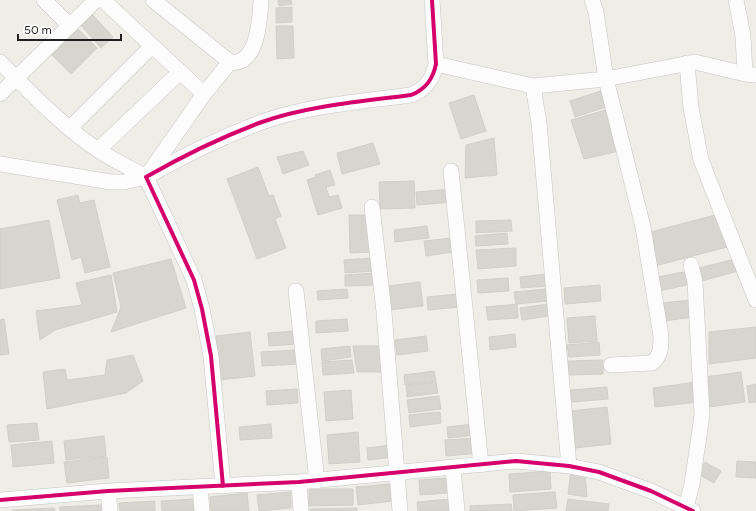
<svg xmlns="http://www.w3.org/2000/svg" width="756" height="511" font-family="Figtree,sans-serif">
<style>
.building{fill:#d7d5d0;stroke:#d1cfc9}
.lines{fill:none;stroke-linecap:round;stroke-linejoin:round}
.minor-casing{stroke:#c6c6c4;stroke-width:16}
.minor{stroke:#fcfcfc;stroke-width:15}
.cycleway-casing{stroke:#fff;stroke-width:6}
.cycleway{stroke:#d6006c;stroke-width:4}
</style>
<rect width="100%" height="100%" fill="#eeede8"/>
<path class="building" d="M278,0H291L292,4L279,6Z
M292,7V22L276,23V8Z
M91,13L113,37L101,48L79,23Z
M276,26H293L294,58L277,59Z
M76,27L97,48L71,74L50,53Z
M604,90L609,106L575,117L570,101Z
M474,95L486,131L461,139L449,103Z
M609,109L619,151L584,159L571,120Z
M494,138L497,175L465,178L466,145Z
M373,143L380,164L342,174L337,153Z
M303,151L309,165L283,174L277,157Z
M258,167L269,196L273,195L281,216L275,219L286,248L257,259L227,179Z
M330,170L335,185L326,187L329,197L338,195L342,208L318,215L307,180L316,177L315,175Z
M414,181L415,208L380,209L379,182Z
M452,189L453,202L417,205L416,192Z
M78,195L80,203L94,200L110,267L85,273L81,257L72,260L57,200Z
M719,214L727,247L655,266L647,233Z
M349,215H371L373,252L350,253Z
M49,220L60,278L0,289V229Z
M511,220L512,231L476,233V221Z
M427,226L429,238L395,242L394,230Z
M507,233L508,244L476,246L475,236Z
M452,238L453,252L426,256L424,241Z
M516,248V266L478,269L476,250Z
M373,258L374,271L345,273L344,260Z
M171,259L186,308L111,332L121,307L113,273Z
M735,259L738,271L702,281L699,268Z
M689,271L691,284L659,291L657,277Z
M373,273L374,285L345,286V275Z
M547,274L548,286L521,288L520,277Z
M111,275L117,312L55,330L40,340L36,311L82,305L76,283Z
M508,278L509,291L478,293L477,280Z
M420,282L423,306L389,310L387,286Z
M600,285L601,301L565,304L564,288Z
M347,289L348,298L318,300L317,291Z
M546,289L548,301L516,304L514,292Z
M458,294L460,307L428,310L427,297Z
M692,300L694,317L663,321L660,303Z
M517,304L518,318L488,320L486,307Z
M548,304L549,316L522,320L520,308Z
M595,316L597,341L569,343L567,318Z
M4,319L9,354L0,355V320Z
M347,319L348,331L316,333V321Z
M756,327V358L709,364V332Z
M296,331L297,344L269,346L268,333Z
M250,332L255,376L220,380L216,336Z
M515,334L516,347L490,350L489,337Z
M426,336L428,351L397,355L395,340Z
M599,342L600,355L569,357L567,345Z
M350,346L351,357L322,361L321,349Z
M353,346H385L386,372H357Z
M297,350L298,364L262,366L261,352Z
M133,355L143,381L126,393L47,409L43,372L65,369L67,380L105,375L107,360Z
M352,360L354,373L323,375L322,362Z
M603,360V374L568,375V361Z
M434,371L436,381L405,385L404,375Z
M741,372L745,402L709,407L705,377Z
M436,382L438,393L407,397L406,386Z
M696,382L698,402L655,407L653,388Z
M756,384V402L749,403L747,386Z
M607,387L608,399L572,402L571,390Z
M297,389L298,403L267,405L266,391Z
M351,390L353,419L326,421L324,392Z
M439,396L441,409L409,413L407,400Z
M607,407L611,444L575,448L571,411Z
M440,412L441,423L410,427L409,415Z
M37,423L39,440L9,442L7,425Z
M271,424L272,438L240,440L239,427Z
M474,424L476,435L448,438L447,427Z
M358,432L360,462L329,464L327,435Z
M104,436L106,456L66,460L64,441Z
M478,438L480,453L446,456L445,440Z
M52,441L54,463L13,467L11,445Z
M392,445L393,457L368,460L367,448Z
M107,457L109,478L67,483L64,462Z
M737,461L756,462V478L736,477Z
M705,462L721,471L714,483L698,474Z
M550,471L551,489L510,492L509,474Z
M571,471L585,472L587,497L568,494Z
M446,478L447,493L420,495L419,480Z
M391,484L393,501L358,505L356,487Z
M309,489H353V505L309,506Z
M291,492V508L259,511L257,495Z
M555,492L557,508L514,511L513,495Z
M247,493L249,511H211L210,497Z
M194,499L195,511H162L161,501Z
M450,499L451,511H418L417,502Z
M568,499L609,504L608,511H566Z
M155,501V511H120L119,503Z
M511,504L512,511H470V506Z
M101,505V511H60V507Z
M54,508L55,511H12V510Z
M357,508V511H310V509Z"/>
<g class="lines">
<defs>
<path id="minor" d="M44,0L70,26
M103,0L204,94
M153,0L230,62C258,67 260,18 261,0
M592,0L596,12L606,79L643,227L661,336C661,347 661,356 652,363L611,365
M736,0L743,36L745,74
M0,62C31,93 62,126 98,150C113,160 130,168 146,177
M687,63L691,108L701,160L756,300
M436,64L533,86L539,123L569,466
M533,86L606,79L695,62L745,74L756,75
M0,94L96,0
M70,128L152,46
M98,150L180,72
M0,164L111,182H124L146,177L204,94L230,62
M451,171L481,465
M372,207L384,312L400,511
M296,291L317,481
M453,469L457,511
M299,482L301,511
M223,486L211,356L202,309L194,280L146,177C181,157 224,136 262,122C306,106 364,101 411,95C426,89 433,79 436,64L432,0
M200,488L202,511
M108,491L110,511
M0,500L108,491L299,482L516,461L569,466L599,472L651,491L693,511
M686,507L692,484L702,415L695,282L691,265"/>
</defs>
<use href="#minor" class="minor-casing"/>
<use href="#minor" class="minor"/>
<defs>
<path id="cycleway" d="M223,486L211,356L202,309L194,280L146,177C181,157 224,136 262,122C306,106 364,101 411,95C426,89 433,79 436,64L432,0
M0,500L108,491L299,482L516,461L569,466L599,472L651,491L693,511"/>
</defs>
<use href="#cycleway" class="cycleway-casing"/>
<use href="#cycleway" class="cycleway"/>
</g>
<path d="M18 34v6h103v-6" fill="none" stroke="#1f1f1f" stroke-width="2"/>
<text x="24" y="34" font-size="12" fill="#1f1f1f" stroke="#ffffff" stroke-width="3" paint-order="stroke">50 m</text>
</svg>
